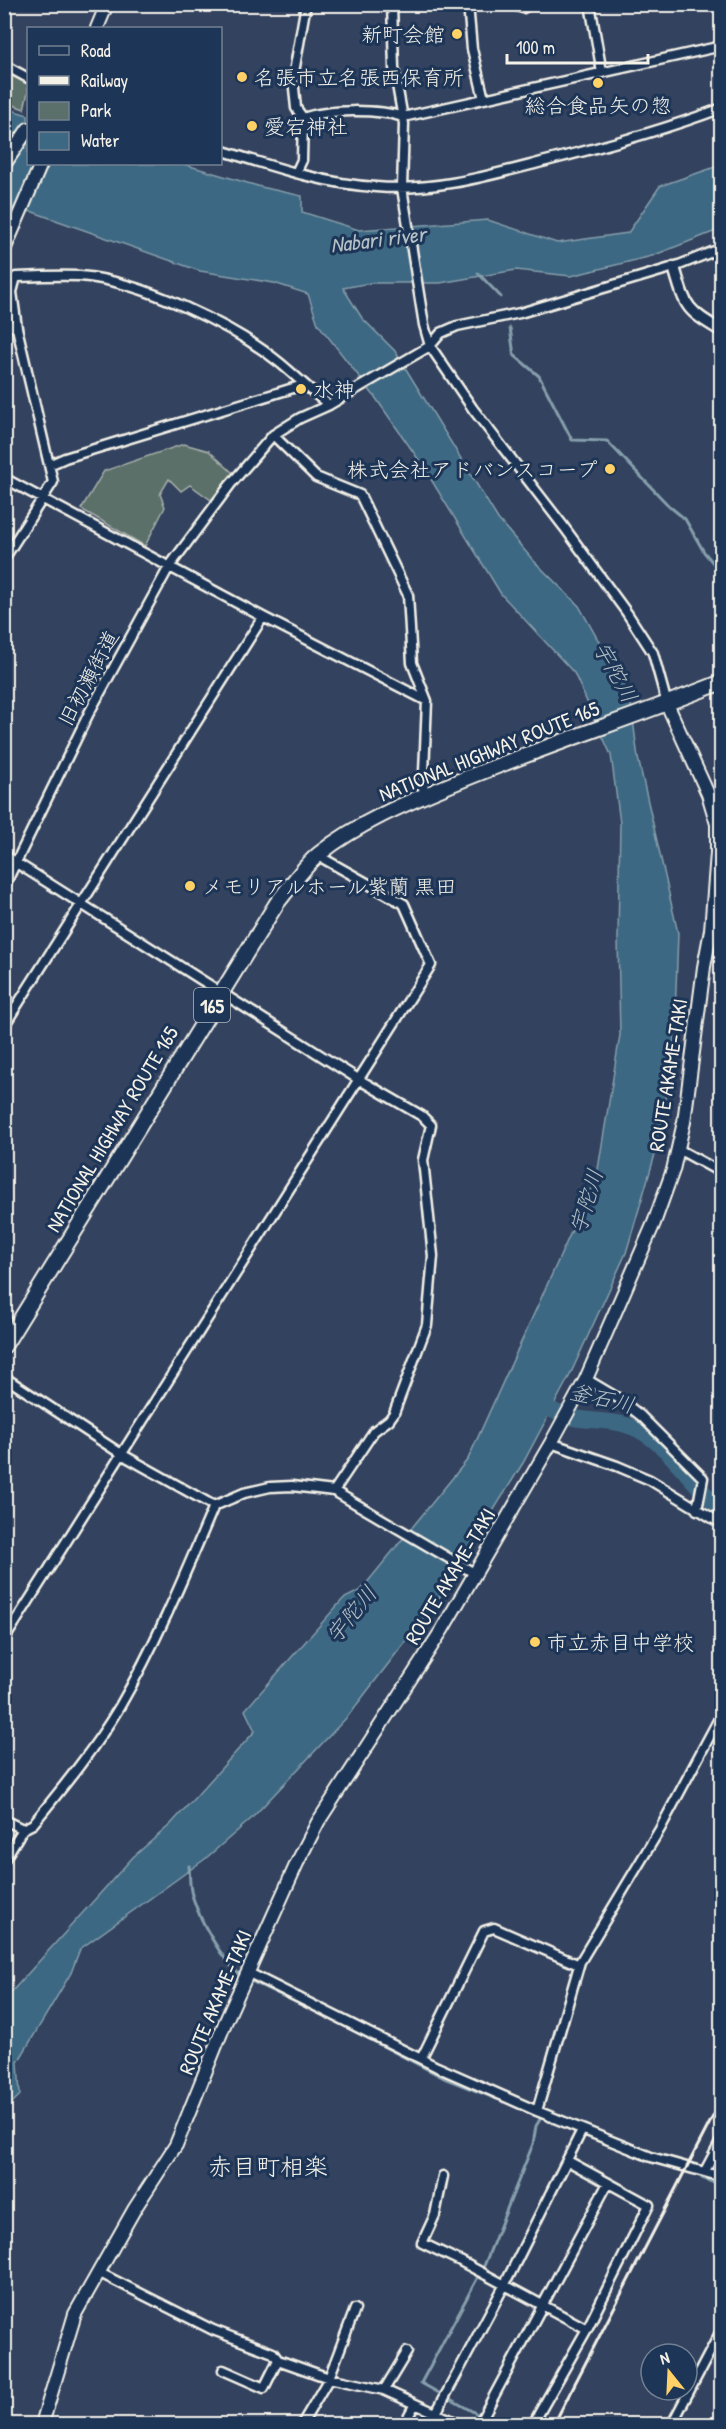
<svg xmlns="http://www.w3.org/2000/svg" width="726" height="2429" font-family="'Patrick Hand','Klee One',sans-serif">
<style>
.green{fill:#5b6f6b;stroke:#a8b0aa;stroke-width:1.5}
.water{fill:#3d6883;stroke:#869fab;stroke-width:1.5}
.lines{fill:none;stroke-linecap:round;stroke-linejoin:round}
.stream{stroke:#869fab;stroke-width:3}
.river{stroke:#3d6883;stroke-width:16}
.minor-casing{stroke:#f4f1e8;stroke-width:13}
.tertiary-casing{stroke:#f4f1e8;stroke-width:15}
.secondary-casing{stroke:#f4f1e8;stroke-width:16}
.primary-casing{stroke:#f4f1e8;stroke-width:16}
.trunk-casing{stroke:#f4f1e8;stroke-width:18}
.minor{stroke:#1d3557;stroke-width:8}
.tertiary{stroke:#1d3557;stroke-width:10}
.secondary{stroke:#1d3557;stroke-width:12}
.primary{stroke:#1d3557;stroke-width:12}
.trunk{stroke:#1d3557;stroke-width:14}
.rail{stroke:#f4f1e8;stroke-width:3}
.poi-dot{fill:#ffd166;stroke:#1d3557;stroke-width:2}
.labels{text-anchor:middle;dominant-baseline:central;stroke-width:6;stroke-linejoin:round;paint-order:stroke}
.shield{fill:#1d3557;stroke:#b4b9bc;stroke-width:1.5}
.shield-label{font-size:20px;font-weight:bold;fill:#f4f1e8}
.poi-label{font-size:21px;fill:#f4f1e8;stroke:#1d3557;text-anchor:start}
.street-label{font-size:21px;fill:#f4f1e8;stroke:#1d3557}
.water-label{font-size:22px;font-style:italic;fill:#b4c1c5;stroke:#1d3557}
.quarter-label{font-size:24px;fill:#f4f1e8;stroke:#1d3557}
</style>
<rect width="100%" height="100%" fill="#33425f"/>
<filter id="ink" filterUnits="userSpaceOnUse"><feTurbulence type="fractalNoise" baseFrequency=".0167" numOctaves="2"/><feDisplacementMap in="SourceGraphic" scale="12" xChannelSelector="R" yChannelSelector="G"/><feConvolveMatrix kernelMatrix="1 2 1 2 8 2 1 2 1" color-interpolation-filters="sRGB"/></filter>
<g filter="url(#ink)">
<path class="green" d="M4,72L28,81V92L24,109L5,102Z
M184,444L209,451L233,473L211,500L190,485L181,491L169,479L160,494L165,507L145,546L81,509L104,471Z"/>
<path class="water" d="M5,108L28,115V164H183L261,187L302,196V212L359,230L488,220L557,243L628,233L660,186L721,165V229L652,256L571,276L516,270L440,283H370L343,288L362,318L395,351L498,519L532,559L579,606L630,697L638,758L678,933L674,1046L656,1151L626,1253L570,1375L523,1463L439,1598L348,1716L251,1819L205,1859L80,1949L71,1973L18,2062L20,2095L5,2110V1999L133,1857L170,1825L255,1731L245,1710L343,1599L361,1590L468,1459L597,1175L620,1035L618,939L620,823L611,755L574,673L501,594L421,463L375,397L318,324L308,294L274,283L200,271L33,212L5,207Z"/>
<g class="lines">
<path class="stream" d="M478,273L501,297
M510,328L514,355L539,376L572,440L607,441L669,506L685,519L704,552L718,569L722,581
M722,608V616
M189,1866C190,1875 189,1886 192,1895C200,1921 221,1959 241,1976
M247,1979L327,2017L444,2078L497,2099
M506,2102L519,2108
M560,2124L575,2131
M588,2137L623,2150
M702,2178L722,2186
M484,2266L533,2144L536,2126L542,2116L540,2115
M478,2277L421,2383L479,2415
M490,2420L498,2424"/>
<path class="river" d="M531,1400C544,1405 560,1416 574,1418C597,1422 621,1419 642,1432C674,1451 692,1486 722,1509"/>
<defs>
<path id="minor" d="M392,4L394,68L404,124L402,188L424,325L430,346L473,409L564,527L627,613L653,653L667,704
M468,4L472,49L484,99
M511,4L523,8L530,4
M590,4L602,73
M4,65L28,78
M303,118C327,109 379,109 403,117L722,46
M220,150C271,166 323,184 376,187C434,192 491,175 546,161C606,146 664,130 722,108
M296,173L302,160L303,118L296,108L293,78L306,4
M4,323L17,328
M273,435L316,477L360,495L408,595L412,663L427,701L423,796
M49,465L65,458L303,385
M4,478L263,617L427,701
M4,559L53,482L17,328L12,292L16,277C38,276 59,275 80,276C141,281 233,325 280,363C297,377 312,392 329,405
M4,855L358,1079L422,1116L431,1125L423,1160L433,1256L427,1325L394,1413L389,1420L374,1431L334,1491
M4,887L89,713L169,567L230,485L273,435L300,418L329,405L430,346L441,333L457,326L520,313L674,267L722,248
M4,1026L263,617
M678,1149L722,1173
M4,1377L123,1455L214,1506
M586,1379L618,1398L641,1416L703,1478L697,1510
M551,1443L617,1466L650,1480L722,1524
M4,1640L431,965L404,904L317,855
M4,1820L23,1829
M4,1860L23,1829L33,1824C64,1786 95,1748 120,1706C157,1642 185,1574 214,1506L244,1493L270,1487L292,1486L334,1491L474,1573
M249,1973L437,2067L537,2111L651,2157L722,2177
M421,2059L484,1931L494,1928L579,1965
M537,2111L580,1962L660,1829L722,1713
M705,2171L722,2139
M443,2176L435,2215L422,2243L460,2261L587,2329
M100,2273L213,2330L273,2353L278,2360L329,2378L384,2390L460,2424
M223,2370L264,2388L278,2360
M384,2390L407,2352
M436,2413L504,2286L582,2130
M302,2424L329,2378L355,2309
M404,2424L415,2404
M479,2424L608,2183
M533,2424L587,2329L649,2205L568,2161
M672,2424L722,2329"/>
<path id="tertiary" d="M674,267C686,308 685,309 722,331"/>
<path id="secondary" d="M42,2424L75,2314L135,2208L176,2145L225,2023L297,1863L318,1822L442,1630L551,1443L586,1379L654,1223L673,1170L684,1122L704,967L711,930L717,853V824L708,794L667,704"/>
<path id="primary" d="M97,28L107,4
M4,165L28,129
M4,250L41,164"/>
<path id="trunk" d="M4,1346L277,903C290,887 303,867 319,854C358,823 406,803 452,784C541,747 632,718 722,682"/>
</defs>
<use href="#minor" class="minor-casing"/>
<use href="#tertiary" class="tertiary-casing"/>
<use href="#secondary" class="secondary-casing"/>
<use href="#primary" class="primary-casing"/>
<use href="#trunk" class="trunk-casing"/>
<use href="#minor" class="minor"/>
<use href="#tertiary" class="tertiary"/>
<use href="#secondary" class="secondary"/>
<use href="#primary" class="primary"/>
<use href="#trunk" class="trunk"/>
<path class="rail" d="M554,2424L722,2099"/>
</g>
</g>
<g class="poi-dot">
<circle cx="457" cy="34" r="6"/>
<circle cx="242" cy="77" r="6"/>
<circle cx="598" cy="83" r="6"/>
<circle cx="252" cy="126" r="6"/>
<circle cx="301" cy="389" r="6"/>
<circle cx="610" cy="469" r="6"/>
<circle cx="190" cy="886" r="6"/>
<circle cx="535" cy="1642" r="6"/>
</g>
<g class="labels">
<rect class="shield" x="194" y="988" width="36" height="34" rx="4.5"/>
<g class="shield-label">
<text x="212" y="1005">165</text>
</g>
<g class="poi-label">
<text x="445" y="34" text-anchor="end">新町会館</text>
<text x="254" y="77">名張市立名張西保育所</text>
<text x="598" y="105" text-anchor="middle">総合食品矢の惣</text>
<text x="264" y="126">愛宕神社</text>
<text x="313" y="389">水神</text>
<text x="598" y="469" text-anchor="end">株式会社アドバンスコープ</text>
<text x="202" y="886">メモリアルホール紫蘭 黒田</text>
<text x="547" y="1642">市立赤目中学校</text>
</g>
<g class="street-label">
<text transform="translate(88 678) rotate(-62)">旧初瀬街道</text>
<text transform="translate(489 751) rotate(-22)">NATIONAL HIGHWAY ROUTE 165</text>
<text transform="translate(668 1075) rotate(-81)">ROUTE AKAME-TAKI</text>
<text transform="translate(112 1129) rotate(-59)">NATIONAL HIGHWAY ROUTE 165</text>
<text transform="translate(450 1576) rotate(-59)">ROUTE AKAME-TAKI</text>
<text transform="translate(215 2002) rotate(-67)">ROUTE AKAME-TAKI</text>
</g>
<g class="water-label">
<text transform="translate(378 239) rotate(-7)">Nabari river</text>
<text transform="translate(616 672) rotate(61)">宇陀川</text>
<text transform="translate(586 1201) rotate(-73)">宇陀川</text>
<text transform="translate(602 1398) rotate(13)">釜石川</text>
<text transform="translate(351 1614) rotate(-51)">宇陀川</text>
</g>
<g class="quarter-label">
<text x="268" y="2166">赤目町相楽</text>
</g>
</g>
<rect width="726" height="2429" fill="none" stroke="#1d3557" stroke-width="24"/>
<rect x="12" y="12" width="702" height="2405" fill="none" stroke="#f4f1e8" stroke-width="2" filter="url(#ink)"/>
<rect x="27" y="27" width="195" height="138" fill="#1d3557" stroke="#738091" stroke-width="1.5"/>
<rect x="39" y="46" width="30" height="9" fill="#1d3557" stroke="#738091" stroke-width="1.5"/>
<text x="81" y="57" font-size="18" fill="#f4f1e8">Road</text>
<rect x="39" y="76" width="30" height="9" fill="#f4f1e8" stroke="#738091" stroke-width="1.5"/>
<text x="81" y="87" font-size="18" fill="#f4f1e8">Railway</text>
<rect x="39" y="102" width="30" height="18" fill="#5b6f6b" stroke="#738091" stroke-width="1.5"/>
<text x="81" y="117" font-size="18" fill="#f4f1e8">Park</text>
<rect x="39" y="132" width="30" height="18" fill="#3d6883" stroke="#738091" stroke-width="1.5"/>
<text x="81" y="147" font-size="18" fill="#f4f1e8">Water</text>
<g transform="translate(669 2372) rotate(342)"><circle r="28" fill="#1d3557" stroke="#738091" stroke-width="1.5"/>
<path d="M0-4.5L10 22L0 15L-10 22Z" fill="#ffd166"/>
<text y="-9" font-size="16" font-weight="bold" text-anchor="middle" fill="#f4f1e8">N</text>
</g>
<path d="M507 54v9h141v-9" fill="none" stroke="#f4f1e8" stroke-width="3"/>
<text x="516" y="54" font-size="18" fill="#f4f1e8" stroke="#1d3557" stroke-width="4.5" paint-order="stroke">100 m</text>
</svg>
